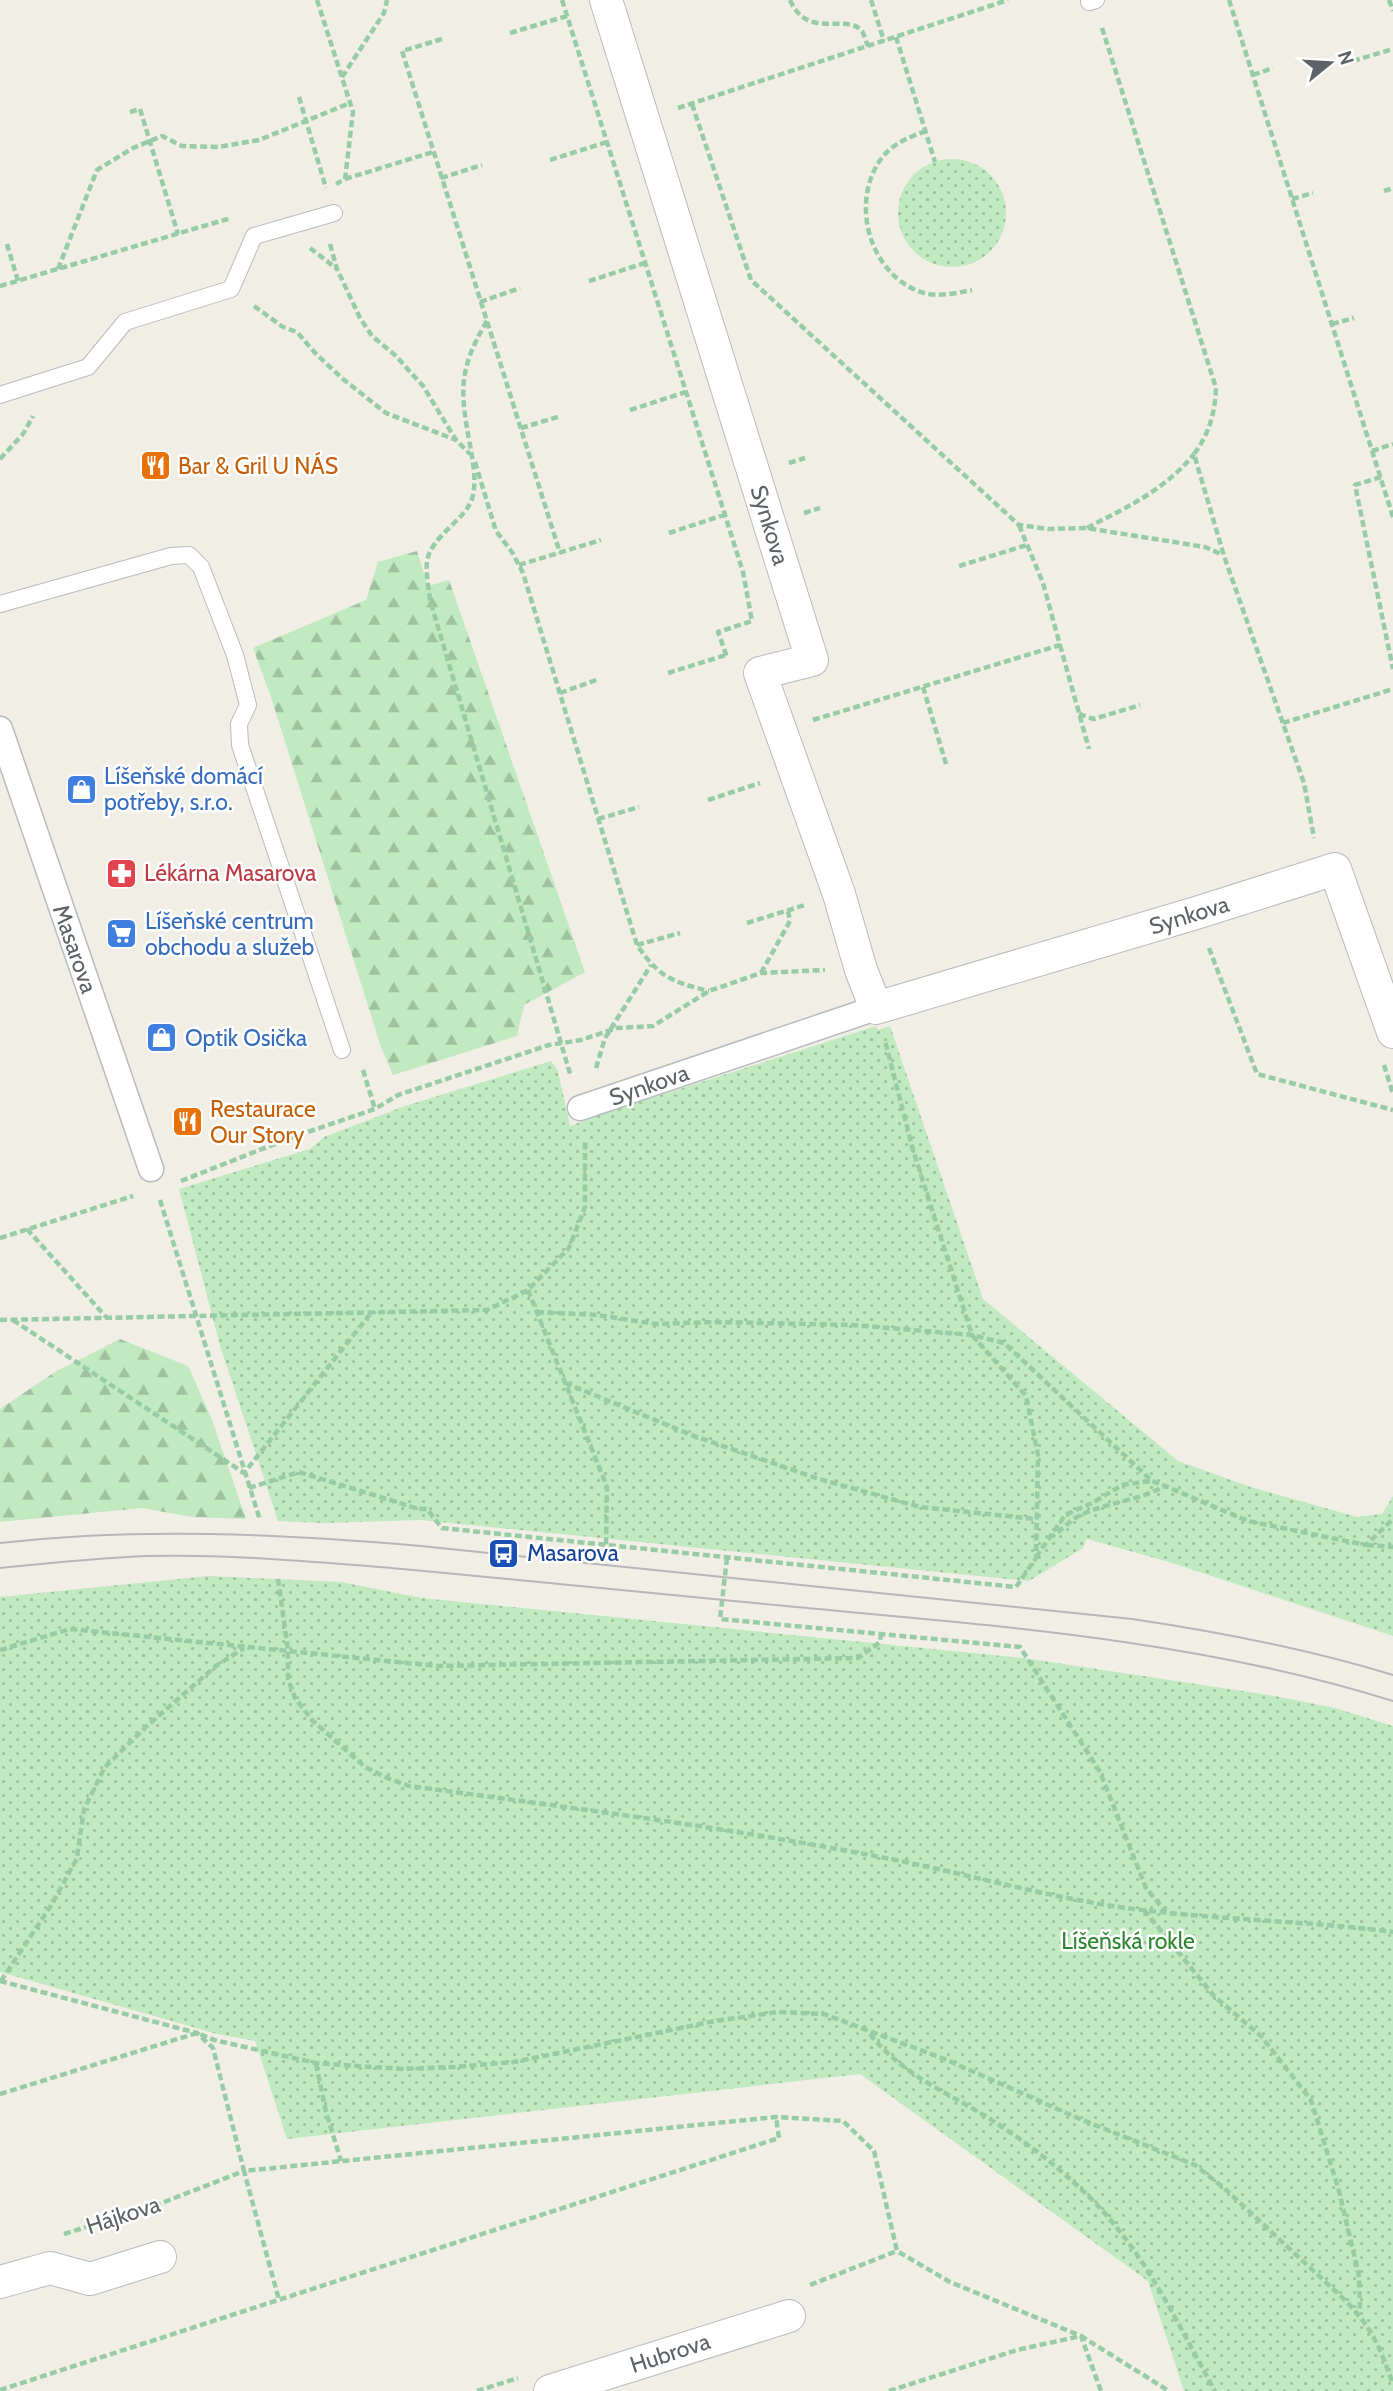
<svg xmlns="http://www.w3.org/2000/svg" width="1393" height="2391" font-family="Cabin,sans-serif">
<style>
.grass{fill:url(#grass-dots)}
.forest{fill:url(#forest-firs)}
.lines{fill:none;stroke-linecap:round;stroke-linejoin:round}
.service-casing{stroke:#b8bbc0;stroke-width:18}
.pedestrian-casing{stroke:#b8bbc0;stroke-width:27}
.minor-casing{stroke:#b8bbc0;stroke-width:34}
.path{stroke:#98cca6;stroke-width:4.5;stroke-dasharray:7 3.5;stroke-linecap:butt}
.service{stroke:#fff;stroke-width:16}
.pedestrian{stroke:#fff;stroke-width:24}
.minor{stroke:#fff;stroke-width:32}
.tram{stroke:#b6b7b8;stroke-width:2}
.labels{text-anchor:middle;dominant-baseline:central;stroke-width:5;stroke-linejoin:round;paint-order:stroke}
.food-label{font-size:23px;fill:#c56008;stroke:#fff;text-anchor:start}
.street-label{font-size:23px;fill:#5d6267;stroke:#fff}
.shop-label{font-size:23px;fill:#366cbe;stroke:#fff;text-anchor:start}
.health-label{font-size:23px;fill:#be3a42;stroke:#fff;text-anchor:start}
.transit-label{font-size:23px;fill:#164399;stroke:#fff;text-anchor:start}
.park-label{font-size:23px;fill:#2d8630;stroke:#fff}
</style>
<defs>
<pattern id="grass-dots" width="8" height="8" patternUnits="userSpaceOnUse" patternTransform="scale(1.75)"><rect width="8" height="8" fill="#c1eac0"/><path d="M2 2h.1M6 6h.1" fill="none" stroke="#a0c1a0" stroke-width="1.8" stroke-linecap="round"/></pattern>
<pattern id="forest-firs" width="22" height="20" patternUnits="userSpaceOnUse" patternTransform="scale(1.75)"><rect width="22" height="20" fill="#c1eac0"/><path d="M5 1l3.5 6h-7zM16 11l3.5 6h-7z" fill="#a0c1a0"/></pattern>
</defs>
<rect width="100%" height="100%" fill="#f1eee5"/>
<path class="grass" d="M898 213a54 54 0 1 1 108 0a54 54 0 1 1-108 0Z
M876,1026L878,1030L890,1026L983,1299L1178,1461L1251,1487L1357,1517L1382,1514L1393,1496V1636L1169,1562L1087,1539L1083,1548L1029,1581L420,1520L323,1523L278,1521L221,1349L179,1189L310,1149L324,1137L405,1106L551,1061L558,1071L570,1126L599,1115Z
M208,1576L341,1582L422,1598L1024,1658L1275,1696L1335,1708L1393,1726V2391H1184L1148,2281L860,2074L287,2139L255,2041L217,2034L0,1972V1597Z"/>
<path class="forest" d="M417,551L428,586L449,580L585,972L524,1005L517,1036L393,1075L381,1047L271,697L253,648L366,600L378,562Z
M120,1339L188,1366L211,1417L246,1519L192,1517L142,1508L0,1522V1409L55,1372Z"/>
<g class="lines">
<defs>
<path id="service" d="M1089,2L1096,0
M0,395L88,367L125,322L231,289L254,236L334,213
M0,604L171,556L189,555L201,567L235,655L248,705L239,724L240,745L342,1050"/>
<path id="pedestrian" d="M0,729L151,1169
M580,1108L876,1008"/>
<path id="minor" d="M606,0L812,660L760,673L839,894L861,970L876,1008L1196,913L1335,869L1393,1032
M0,2282L50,2268L90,2279L160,2257
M550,2391L789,2316"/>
</defs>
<use href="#service" class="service-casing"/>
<use href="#pedestrian" class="pedestrian-casing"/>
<use href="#minor" class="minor-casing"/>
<path class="path" d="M317,0L353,112L345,179L336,184
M562,0L743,572L752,621L718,632L727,657
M790,0C808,41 846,12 862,31C864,34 866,42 868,46
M871,0L884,41
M1229,0L1393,517
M1389,0L1393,11
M1102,28L1216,388C1215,413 1209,434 1194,454L1224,556L1304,783L1314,838
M510,33L567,16
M896,37L935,162
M442,39L402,51L560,553
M1343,64L1393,49
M1253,75L1273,68
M342,77L384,13L387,0
M299,97L326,188
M692,104L751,280L1019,525L1048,529L1086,528L1205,547L1223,555
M678,108L1008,0
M130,112L140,109L178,234
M926,131C909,137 892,144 881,159C849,203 870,277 924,293C939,297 957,293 972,290
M550,160L607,142
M441,178L482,165
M345,179L433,152
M1384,191L1393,188
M1292,199L1313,193
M7,244L18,281
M330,244L337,269L360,318L372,336L396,356L423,386L456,440L470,454
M310,248L337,269
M58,269L97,170L133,148L162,136L182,146L218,147L259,140L350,103
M589,281L645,263
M0,286L231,218
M480,302L520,288
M254,306L283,327L297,332L316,354L343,379L386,413L456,440
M487,321C458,370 460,391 470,445C473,463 477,481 472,499C468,510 461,516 453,524C421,555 425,559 430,600L571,1077
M1332,324L1354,318
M630,410L686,392
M521,428L561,416
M1372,451L1393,444
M0,459L23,434L33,416
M475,462L496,531L512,552L523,573L637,945C659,977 672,982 709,991
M789,463L805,458
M1381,477L1355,485L1393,669
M804,513L820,508
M1087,528C1127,507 1165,490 1194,454
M669,533L724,515
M519,565L601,540
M959,566L1027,545
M1060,645L1089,749
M668,673L726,655
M923,687L946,764
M560,693L599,679
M1079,714L1094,719L1140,705
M813,720L1060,645L1043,583L1019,525
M1283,723L1393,689
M708,800L760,783
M598,819L639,807
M747,923L805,905
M637,945L680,933
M1209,948L1257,1074L1393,1110
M761,973L790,921L788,911
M1384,1065L1393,1094
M596,1068L605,1038L651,965
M363,1070L375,1109
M181,1181L290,1138L375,1109L398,1095L549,1045L581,1040L617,1028L653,1026L709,991L761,973L825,970
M160,1200L260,1520
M27,1229L106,1317
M0,1238L133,1196
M528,1290L607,1487L606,1546
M537,1312L597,1315L656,1324L715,1322L853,1325L972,1335L1004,1343L1152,1481L1165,1486L1248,1521L1366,1545L1393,1519
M0,1320L487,1310L528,1290L569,1248L585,1207V1140
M13,1320L244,1473L371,1313
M565,1383L694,1436L819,1479L920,1507L1036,1519
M249,1488L299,1472L419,1509H427L442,1528L1016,1587L1036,1558L1038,1455L1026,1396L972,1335L913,1150L885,1041
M1049,1538C1061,1532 1069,1520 1081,1515C1108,1502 1138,1501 1165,1486
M1367,1545L1393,1547
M1036,1557L1065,1515L1094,1502L1122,1485L1151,1481
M727,1558L720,1619L1020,1647L1100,1772L1146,1888L1166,1912
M278,1579L288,1650V1679L295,1698L312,1720L365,1767L387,1778L409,1786C566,1807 724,1827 880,1857C960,1872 1038,1895 1119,1907C1210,1920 1302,1920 1393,1932
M0,1650L70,1629L437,1666L858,1658L880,1642L881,1633
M1144,1910L1214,1996L1261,2036L1311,2100L1339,2191L1359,2276L1360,2306L1357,2313
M0,1981L197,2033L213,2048L244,2171L776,2117L843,2121L874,2151L897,2251L950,2282L1081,2336L1101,2391
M1,1981L52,1904L77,1858L84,1809L105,1767L147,1726L216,1666L244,1648
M870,2034C898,2070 939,2089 977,2111C997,2123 1017,2137 1035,2150C1063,2172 1090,2195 1113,2223C1155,2273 1183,2334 1215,2391
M316,2064L326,2112L341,2161
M0,2094L197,2033L214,2040L316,2063L402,2069L454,2067L514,2062L715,2021L778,2012L824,2014L947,2060L1080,2119L1195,2165L1224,2188L1346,2301C1374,2331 1379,2346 1393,2384
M64,2234L159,2204L244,2171L279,2300
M810,2285L897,2251
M0,2390L779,2138L776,2117
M477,2391L518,2378
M889,2391L1017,2350L1081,2336L1169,2391"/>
<use href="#service" class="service"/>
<use href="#pedestrian" class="pedestrian"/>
<use href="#minor" class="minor"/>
<path class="tram" d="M0,1543C141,1527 280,1534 421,1546L1132,1619C1220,1632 1308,1649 1393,1675
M0,1568C49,1563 98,1558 148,1556C225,1554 303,1561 380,1567C495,1577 610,1589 724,1600C948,1623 1177,1633 1393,1701"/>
</g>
<defs>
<symbol id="restaurant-square" viewBox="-11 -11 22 22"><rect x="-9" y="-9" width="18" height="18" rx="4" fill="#e8710a" stroke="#fff"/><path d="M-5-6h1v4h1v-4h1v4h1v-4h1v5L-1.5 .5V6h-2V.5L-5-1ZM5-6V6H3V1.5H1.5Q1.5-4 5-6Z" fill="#fff"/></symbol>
<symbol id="shop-square" viewBox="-11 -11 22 22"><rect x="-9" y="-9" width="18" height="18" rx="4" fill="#3f7fe0" stroke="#fff"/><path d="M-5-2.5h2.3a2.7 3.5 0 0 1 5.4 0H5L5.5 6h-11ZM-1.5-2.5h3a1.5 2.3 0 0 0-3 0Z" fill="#fff"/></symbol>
<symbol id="pharmacy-square" viewBox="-11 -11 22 22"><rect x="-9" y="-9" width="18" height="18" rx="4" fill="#e0444e" stroke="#fff"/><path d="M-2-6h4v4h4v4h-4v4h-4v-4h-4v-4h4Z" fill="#fff"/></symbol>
<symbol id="supermarket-square" viewBox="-11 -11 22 22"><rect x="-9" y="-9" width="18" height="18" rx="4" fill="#3f7fe0" stroke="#fff"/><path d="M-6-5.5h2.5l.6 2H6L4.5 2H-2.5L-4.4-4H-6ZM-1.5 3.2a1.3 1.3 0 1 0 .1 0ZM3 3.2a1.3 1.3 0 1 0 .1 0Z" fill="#fff"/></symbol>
<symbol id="bus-square" viewBox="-11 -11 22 22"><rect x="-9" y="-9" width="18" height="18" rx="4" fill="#1a4fb4" stroke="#fff"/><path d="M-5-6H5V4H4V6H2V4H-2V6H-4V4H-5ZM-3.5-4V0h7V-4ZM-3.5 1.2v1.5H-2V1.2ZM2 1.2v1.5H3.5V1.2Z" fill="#fff"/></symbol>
</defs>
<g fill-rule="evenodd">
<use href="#restaurant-square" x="138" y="448" width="35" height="35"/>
<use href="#shop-square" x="64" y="772" width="35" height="35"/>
<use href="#pharmacy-square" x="104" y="856" width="35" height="35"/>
<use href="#supermarket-square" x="104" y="916" width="35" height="35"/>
<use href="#shop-square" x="144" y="1020" width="35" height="35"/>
<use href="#restaurant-square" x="170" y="1104" width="35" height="35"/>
<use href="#bus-square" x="486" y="1536" width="35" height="35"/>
</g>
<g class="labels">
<g class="food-label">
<text x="178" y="466">Bar &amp; Gril U NÁS</text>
<text x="210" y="1109">Restaurace<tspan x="210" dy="26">Our Story</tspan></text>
</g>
<g class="street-label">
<text transform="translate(770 525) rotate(73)">Synkova</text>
<text transform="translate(1189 915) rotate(-17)">Synkova</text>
<text transform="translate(75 949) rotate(71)">Masarova</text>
<text transform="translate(649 1085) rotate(-19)">Synkova</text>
<text transform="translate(123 2215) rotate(-18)">Hájkova</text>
<text transform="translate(670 2353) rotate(-18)">Hubrova</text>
</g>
<g class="shop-label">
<text x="104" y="776">Líšeňské domácí<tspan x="104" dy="26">potřeby, s.r.o.</tspan></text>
<text x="145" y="921">Líšeňské centrum<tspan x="145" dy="26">obchodu a služeb</tspan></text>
<text x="185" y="1038">Optik Osička</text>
</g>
<g class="health-label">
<text x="144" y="873">Lékárna Masarova</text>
</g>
<g class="transit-label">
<text x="527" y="1553">Masarova</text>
</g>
<g class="park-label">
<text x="1128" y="1941">Líšeňská rokle</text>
</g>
</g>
<g transform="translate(1330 63) rotate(72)" stroke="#ffffff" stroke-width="5" paint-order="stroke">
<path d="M0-5L12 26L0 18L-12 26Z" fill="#5d6267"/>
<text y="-10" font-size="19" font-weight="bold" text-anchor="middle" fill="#5d6267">N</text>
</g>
</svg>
